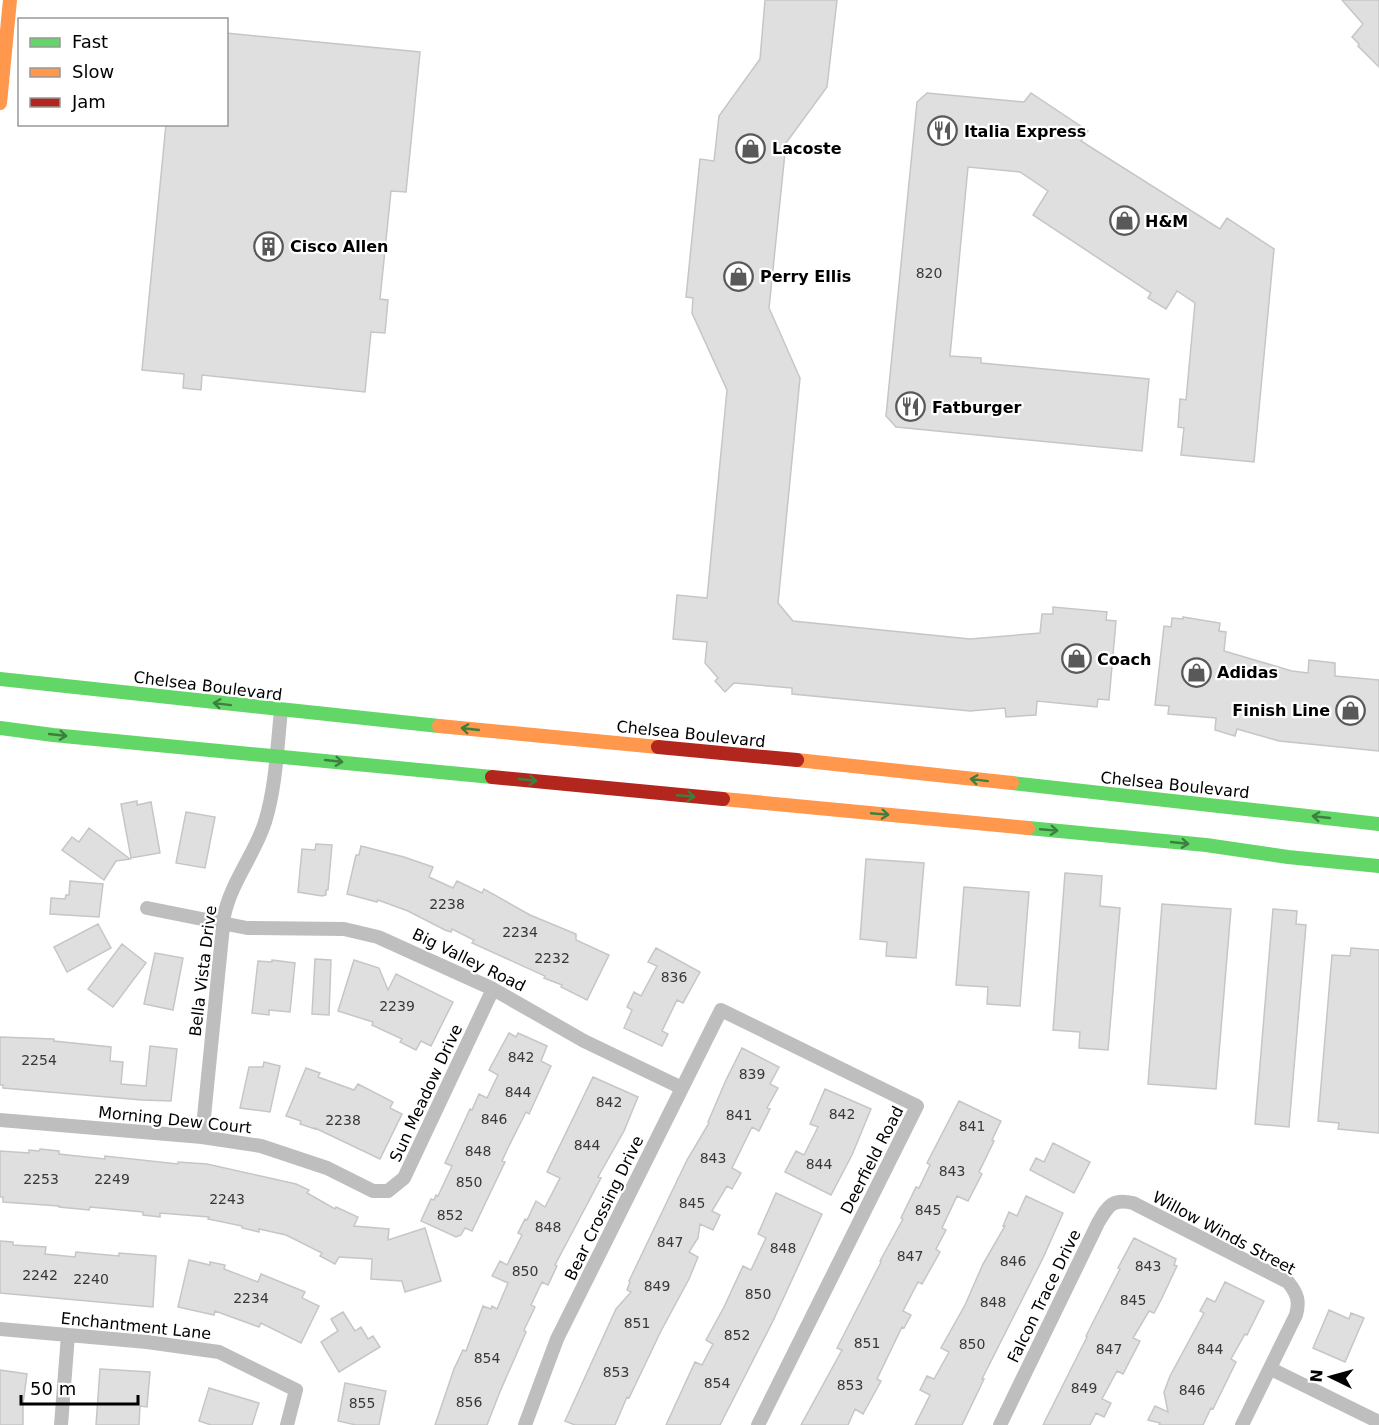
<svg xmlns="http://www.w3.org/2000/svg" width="1379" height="1425" font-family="'DejaVu Sans',sans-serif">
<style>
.building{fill:#dfdfdf;stroke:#c6c6c6;stroke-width:1.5}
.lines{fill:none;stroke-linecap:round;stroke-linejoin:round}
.street{stroke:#bebebe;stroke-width:14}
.fast{stroke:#63d668;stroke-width:14}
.slow{stroke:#ff974d;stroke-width:14}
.jam{stroke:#b3261e;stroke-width:14}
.oneway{stroke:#3b803e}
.labels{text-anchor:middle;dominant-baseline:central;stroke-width:4.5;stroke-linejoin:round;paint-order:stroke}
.number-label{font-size:14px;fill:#383838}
.poi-label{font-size:16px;font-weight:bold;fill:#000;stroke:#fff;text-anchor:start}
.street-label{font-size:16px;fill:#000;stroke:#fff}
</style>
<rect width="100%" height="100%" fill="#fff"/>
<path class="building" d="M765,0H837L827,87L786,143L769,308L800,378L778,603L793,621L970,639L1040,633L1042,614H1053V607L1107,612L1106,620L1116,621L1109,700L1098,699L1097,707L1037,701L1036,715L1006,717L1005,708L970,711L792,694V688L734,683L725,692L715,681L718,678L705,663L707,642L673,639L677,595L707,598L727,390L692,313L693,298L686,297L700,159L714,161L719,116L760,59Z
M1342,0H1379V67L1358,46L1359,44L1352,37L1363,24Z
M226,33L420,52L406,192L391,191L380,299L388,300L385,333L371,332L365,392L202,375L201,390L183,388L184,374L142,370L166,124H226Z
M927,93L1024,102L1031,93L1088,131L1081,141L1220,229L1227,218L1274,249L1254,462L1181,455L1184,428L1178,427L1180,399L1186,400L1195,303L1177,291L1166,309L1148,298L1151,293L1033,215L1048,191L1020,172L968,167L950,356L981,358V363L1149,379L1142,451L896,427L886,416L917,102Z
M1183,617L1220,623L1219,631L1226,632L1224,651L1292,671L1308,673L1309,660L1335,663V676L1379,680V751L1279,741L1237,729L1235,736L1215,730L1216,718L1168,714L1169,706L1155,705L1164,626L1171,627L1172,618L1183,619Z
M137,801V805L151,802L160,853L131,858L121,804Z
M186,812L215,817L205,868L176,863Z
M89,828L130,859L116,861L104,880L62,850L72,837L79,842Z
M316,844L332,845L328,890H326V895L322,896L298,892L302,849L315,850Z
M361,846L404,857L433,867L429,877L453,888L457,881L482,893L484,889L530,915L576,934V940L609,955L587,1000L561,987L562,985L544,978L545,976L472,943L474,940L452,929L451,932L445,930L408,911L378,900L377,902L347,894L356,855H359Z
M866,859L924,863L916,958L886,956L887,942L860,939Z
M1065,873L1102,876L1100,906L1120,908L1108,1050L1079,1048L1080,1032L1053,1030Z
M70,881L103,884L99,917L50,914L51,898L65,899L66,895H69Z
M964,887L1029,892L1020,1006L987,1004L988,987L956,985Z
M1162,904L1231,909L1216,1089L1148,1084Z
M1273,909L1297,911L1296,924L1306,925L1289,1127L1255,1124Z
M98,924L111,948L67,972L54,947Z
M122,944L146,963L113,1007L88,989Z
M656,948L700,972L683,1003L677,1000L662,1031L668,1034L662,1046L624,1028L632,1010L627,1007L634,992L641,996L657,966L648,962Z
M1351,948L1379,950V1133L1338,1129L1339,1123L1318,1121L1332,955L1350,956Z
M155,953L183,958L173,1010L144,1004Z
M315,959L331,960L329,1015L312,1014Z
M272,960L295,963L290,1012L269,1010V1015L252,1013L258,961L272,962Z
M354,960L379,968L388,990L396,974L453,1002L431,1046L421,1041L416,1050L400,1042L402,1039L372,1025L373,1022L338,1011Z
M509,1033L516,1037L518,1033L547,1046L541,1061L551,1066L529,1114L526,1112L508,1148L502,1161L505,1162L472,1231L465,1228L461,1235L456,1237L421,1221L431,1199L434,1200L436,1195L438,1196L452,1166L445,1163L470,1109L472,1110L479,1094L487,1098L498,1075L489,1070Z
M0,1037L54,1039V1041L111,1047L110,1061L123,1062L121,1084L146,1086L150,1046L177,1049L171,1101L142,1100L3,1088V1085H0Z
M742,1048L779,1067L770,1084L778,1088L767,1108L770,1109L759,1131L752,1127L732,1168L741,1173L732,1189L727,1186L712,1211L720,1215L713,1230L700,1224L698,1238L689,1252L698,1257L689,1279L661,1331L629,1398L627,1397L615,1425H575L565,1421L616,1309L631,1292L627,1290L630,1282L629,1281L687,1160L709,1123L708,1122L726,1080Z
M264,1062L280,1066L270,1112L240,1108L249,1067H263Z
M306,1068L320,1073L318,1077L354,1090L358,1084L393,1102L390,1108L402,1114L380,1159L315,1128V1129L300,1124L301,1121L286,1116Z
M593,1077L638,1097L624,1131L598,1177L601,1178L555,1265L557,1266L548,1285L542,1282L531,1305L535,1307L524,1330L526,1332L499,1394L487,1425H435L454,1369L463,1350L466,1351L483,1306L491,1309L492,1306L497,1309L508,1283L492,1276L500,1261L507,1265L522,1235L518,1233L525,1219L527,1220L536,1201L545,1207L560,1178L547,1172Z
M825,1089L871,1109L852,1155L831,1195L785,1172L796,1151L804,1155L818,1127L810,1124Z
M959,1101L1001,1121L992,1140L994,1141L979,1172L982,1174L968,1201L957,1196L942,1228L946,1230L936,1249L940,1252L922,1284L918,1282L903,1311L911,1315L904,1328L902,1327L877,1379L881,1381L863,1414L855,1409L848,1425H801L842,1350L837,1348L881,1262L880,1261L903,1219L901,1218L916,1187L919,1188L930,1165L927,1163Z
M1053,1143L1090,1162L1074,1193L1030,1170L1036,1158L1044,1162Z
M40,1149L59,1151V1154L105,1159V1156L178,1164V1162L207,1164L296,1184L309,1190L307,1193L335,1209L336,1207L358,1217L354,1226L389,1229L388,1240L425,1228L441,1281L405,1292L402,1281L371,1279L372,1259L339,1257L335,1264L320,1256L322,1253L286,1235L259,1229V1232L242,1228V1226L208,1219L209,1217L160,1213V1217L143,1215V1212L90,1207L89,1210L59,1207V1206L3,1202V1197H0V1151L29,1153V1150L39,1151Z
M776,1193L822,1214L773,1321L720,1425H666L695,1362L702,1365L713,1344L706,1340L724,1307L743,1266L751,1270L766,1238L758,1234Z
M1026,1196L1063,1213L1043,1258L982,1379H984L962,1425H915L930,1395L920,1390L927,1376L934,1379L949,1352L941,1348L965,1305L983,1264L1005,1226H1003L1009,1212L1017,1216Z
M1134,1238L1176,1259L1174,1265L1177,1266L1161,1300L1154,1313L1149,1311L1133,1338L1140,1341L1123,1374L1117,1371L1102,1399L1111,1403L1104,1417L1096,1413L1090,1425H1043L1087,1337L1086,1336L1120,1269L1118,1268Z
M0,1241L13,1242V1245L46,1247L45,1254L75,1257L76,1252L119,1256V1253L156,1256L153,1307L0,1293Z
M189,1260L210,1265V1262L225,1265L224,1269L258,1282L261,1274L305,1292L302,1298L319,1306L301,1343L261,1323L259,1327L215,1311L214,1315L178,1307Z
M1225,1282L1264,1301L1247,1335L1245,1334L1231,1359L1236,1362L1213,1409L1211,1408L1203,1425H1159L1160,1423L1148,1420L1155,1406L1168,1412L1164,1392L1170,1376L1204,1313L1200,1311L1207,1298L1215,1302Z
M1329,1310L1349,1319L1351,1313L1364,1318L1345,1362L1313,1348Z
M343,1312L355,1331L361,1327L368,1339L373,1336L380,1347L339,1372L321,1342L338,1331L331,1319Z
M100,1369L150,1372L147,1407L140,1406L139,1425H96Z
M0,1370L27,1374L23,1404V1425H0Z
M345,1383L386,1391L379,1425H356L338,1421Z
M209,1388L259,1403L252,1425H211L199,1421Z"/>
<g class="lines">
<path class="street" d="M147,908L247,928L344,929L378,937L493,989L584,1041L682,1088
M0,1120L202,1137L261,1146L327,1168L373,1191H388L404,1178L493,989
M202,1137L224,916C231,882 255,854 265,822C276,787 277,747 281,711
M0,1329L147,1342L219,1352L296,1390L287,1425
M1271,1369L1379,1422
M61,1425L68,1335
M525,1425L557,1339L721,1010L917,1106L758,1425
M1000,1425L1098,1223C1108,1206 1112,1198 1133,1203L1288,1282C1297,1293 1300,1301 1296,1315L1242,1425"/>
<path class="fast" d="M0,679L439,726
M0,728L53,735L492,777
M1012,783L1379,824
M1028,828L1206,845L1288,857L1379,866"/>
<path class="slow" d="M0,103L10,0
M439,726L658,747
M797,760L1012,783
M723,799L1028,828"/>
<path class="jam" d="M658,747L797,760
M492,777L723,799"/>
</g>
<defs><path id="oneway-shaft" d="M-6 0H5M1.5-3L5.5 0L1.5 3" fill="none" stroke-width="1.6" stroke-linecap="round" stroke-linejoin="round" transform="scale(1.5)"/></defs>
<g class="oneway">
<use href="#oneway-shaft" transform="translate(222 704) rotate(-173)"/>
<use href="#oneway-shaft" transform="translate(470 729) rotate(-174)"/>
<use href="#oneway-shaft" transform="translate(58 735) rotate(6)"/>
<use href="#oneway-shaft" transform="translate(334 761) rotate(6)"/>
<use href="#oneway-shaft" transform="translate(528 780) rotate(6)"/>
<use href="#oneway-shaft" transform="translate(979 780) rotate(-173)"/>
<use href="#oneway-shaft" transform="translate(686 796) rotate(5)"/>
<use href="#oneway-shaft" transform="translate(880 814) rotate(5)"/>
<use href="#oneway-shaft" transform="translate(1321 817) rotate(-174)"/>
<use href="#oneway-shaft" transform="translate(1049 830) rotate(5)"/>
<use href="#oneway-shaft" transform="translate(1180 843) rotate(6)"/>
</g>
<defs>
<symbol id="restaurant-ring" viewBox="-11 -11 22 22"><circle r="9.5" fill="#fff" stroke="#595959" stroke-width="1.5"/><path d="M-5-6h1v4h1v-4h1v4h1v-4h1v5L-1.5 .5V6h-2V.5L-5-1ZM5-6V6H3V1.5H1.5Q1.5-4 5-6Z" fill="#595959"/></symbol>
<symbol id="shop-ring" viewBox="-11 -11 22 22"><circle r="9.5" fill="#fff" stroke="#595959" stroke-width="1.5"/><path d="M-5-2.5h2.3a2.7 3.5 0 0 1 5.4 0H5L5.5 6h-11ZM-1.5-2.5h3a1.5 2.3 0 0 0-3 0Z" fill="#595959"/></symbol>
<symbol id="building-ring" viewBox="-11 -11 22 22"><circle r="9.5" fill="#fff" stroke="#595959" stroke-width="1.5"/><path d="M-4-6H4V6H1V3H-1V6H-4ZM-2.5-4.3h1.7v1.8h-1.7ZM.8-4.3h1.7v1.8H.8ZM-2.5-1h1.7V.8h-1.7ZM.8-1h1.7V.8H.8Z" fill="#595959"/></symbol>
</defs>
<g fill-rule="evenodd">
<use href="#restaurant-ring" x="926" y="114" width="33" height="33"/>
<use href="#shop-ring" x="734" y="132" width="33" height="33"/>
<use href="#shop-ring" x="1108" y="204" width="33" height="33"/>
<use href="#building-ring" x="252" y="230" width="33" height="33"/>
<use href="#shop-ring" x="722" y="260" width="33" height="33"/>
<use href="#restaurant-ring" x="894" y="390" width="33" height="33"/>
<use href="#shop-ring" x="1060" y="642" width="33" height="33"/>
<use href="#shop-ring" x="1180" y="656" width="33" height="33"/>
<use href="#shop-ring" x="1334" y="694" width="33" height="33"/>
</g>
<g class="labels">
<g class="number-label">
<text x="929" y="273">820</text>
<text x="447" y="904">2238</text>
<text x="520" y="932">2234</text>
<text x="552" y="958">2232</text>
<text x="674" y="977">836</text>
<text x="397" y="1006">2239</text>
<text x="521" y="1057">842</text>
<text x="39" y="1060">2254</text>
<text x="752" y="1074">839</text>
<text x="518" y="1092">844</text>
<text x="609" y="1102">842</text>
<text x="842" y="1114">842</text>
<text x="739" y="1115">841</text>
<text x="494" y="1119">846</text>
<text x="343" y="1120">2238</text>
<text x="972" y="1126">841</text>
<text x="587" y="1145">844</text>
<text x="478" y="1151">848</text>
<text x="713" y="1158">843</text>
<text x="819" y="1164">844</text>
<text x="952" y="1171">843</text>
<text x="41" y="1179">2253</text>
<text x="112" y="1179">2249</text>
<text x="469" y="1182">850</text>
<text x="227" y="1199">2243</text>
<text x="692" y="1203">845</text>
<text x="928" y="1210">845</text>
<text x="450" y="1215">852</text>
<text x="548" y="1227">848</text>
<text x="670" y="1242">847</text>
<text x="783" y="1248">848</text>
<text x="910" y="1256">847</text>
<text x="1013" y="1261">846</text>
<text x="1148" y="1266">843</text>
<text x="525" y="1271">850</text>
<text x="40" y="1275">2242</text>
<text x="91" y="1279">2240</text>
<text x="657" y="1286">849</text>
<text x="758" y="1294">850</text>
<text x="251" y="1298">2234</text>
<text x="1133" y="1300">845</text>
<text x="993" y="1302">848</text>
<text x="637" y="1323">851</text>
<text x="737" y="1335">852</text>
<text x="867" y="1343">851</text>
<text x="972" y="1344">850</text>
<text x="1109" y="1349">847</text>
<text x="1210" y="1349">844</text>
<text x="487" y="1358">854</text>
<text x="616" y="1372">853</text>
<text x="717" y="1383">854</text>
<text x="850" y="1385">853</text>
<text x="1084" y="1388">849</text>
<text x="1192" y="1390">846</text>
<text x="469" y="1402">856</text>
<text x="362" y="1403">855</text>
</g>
<g class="poi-label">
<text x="964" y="131">Italia Express</text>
<text x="772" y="148">Lacoste</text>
<text x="1145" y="221">H&amp;M</text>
<text x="290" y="246">Cisco Allen</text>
<text x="760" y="276">Perry Ellis</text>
<text x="932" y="407">Fatburger</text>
<text x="1097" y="659">Coach</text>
<text x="1217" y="672">Adidas</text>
<text x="1330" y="710" text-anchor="end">Finish Line</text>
</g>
<g class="street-label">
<text transform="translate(208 686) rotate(7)">Chelsea Boulevard</text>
<text transform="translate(691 734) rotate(6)">Chelsea Boulevard</text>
<text transform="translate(1175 785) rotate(6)">Chelsea Boulevard</text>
<text transform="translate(469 960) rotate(26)">Big Valley Road</text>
<text transform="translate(203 971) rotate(-83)">Bella Vista Drive</text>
<text transform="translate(426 1093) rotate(-65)">Sun Meadow Drive</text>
<text transform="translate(175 1120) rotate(6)">Morning Dew Court</text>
<text transform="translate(872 1160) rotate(-63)">Deerfield Road</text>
<text transform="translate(604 1208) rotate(-64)">Bear Crossing Drive</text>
<text transform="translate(1224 1233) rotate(28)">Willow Winds Street</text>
<text transform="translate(1044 1296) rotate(-64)">Falcon Trace Drive</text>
<text transform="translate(136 1326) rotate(6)">Enchantment Lane</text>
</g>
</g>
<rect x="18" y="18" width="210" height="108" fill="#ffffff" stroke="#999999" stroke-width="1.5"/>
<rect x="30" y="38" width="30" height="9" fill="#63d668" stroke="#999999" stroke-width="1.5"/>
<text x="72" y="48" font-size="18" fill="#000000">Fast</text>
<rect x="30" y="68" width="30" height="9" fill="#ff974d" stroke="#999999" stroke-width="1.5"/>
<text x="72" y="78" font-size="18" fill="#000000">Slow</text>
<rect x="30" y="98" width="30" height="9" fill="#b3261e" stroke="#999999" stroke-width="1.5"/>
<text x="72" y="108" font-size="18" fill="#000000">Jam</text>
<g transform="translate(1331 1377) rotate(275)" stroke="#ffffff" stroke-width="4.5" paint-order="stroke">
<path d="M0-4.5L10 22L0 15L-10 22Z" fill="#000000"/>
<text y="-9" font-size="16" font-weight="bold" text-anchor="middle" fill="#000000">N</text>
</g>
<path d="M21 1395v9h117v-9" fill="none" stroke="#000000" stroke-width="3"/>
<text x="30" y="1395" font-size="18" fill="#000000" stroke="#ffffff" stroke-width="4.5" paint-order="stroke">50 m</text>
</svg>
